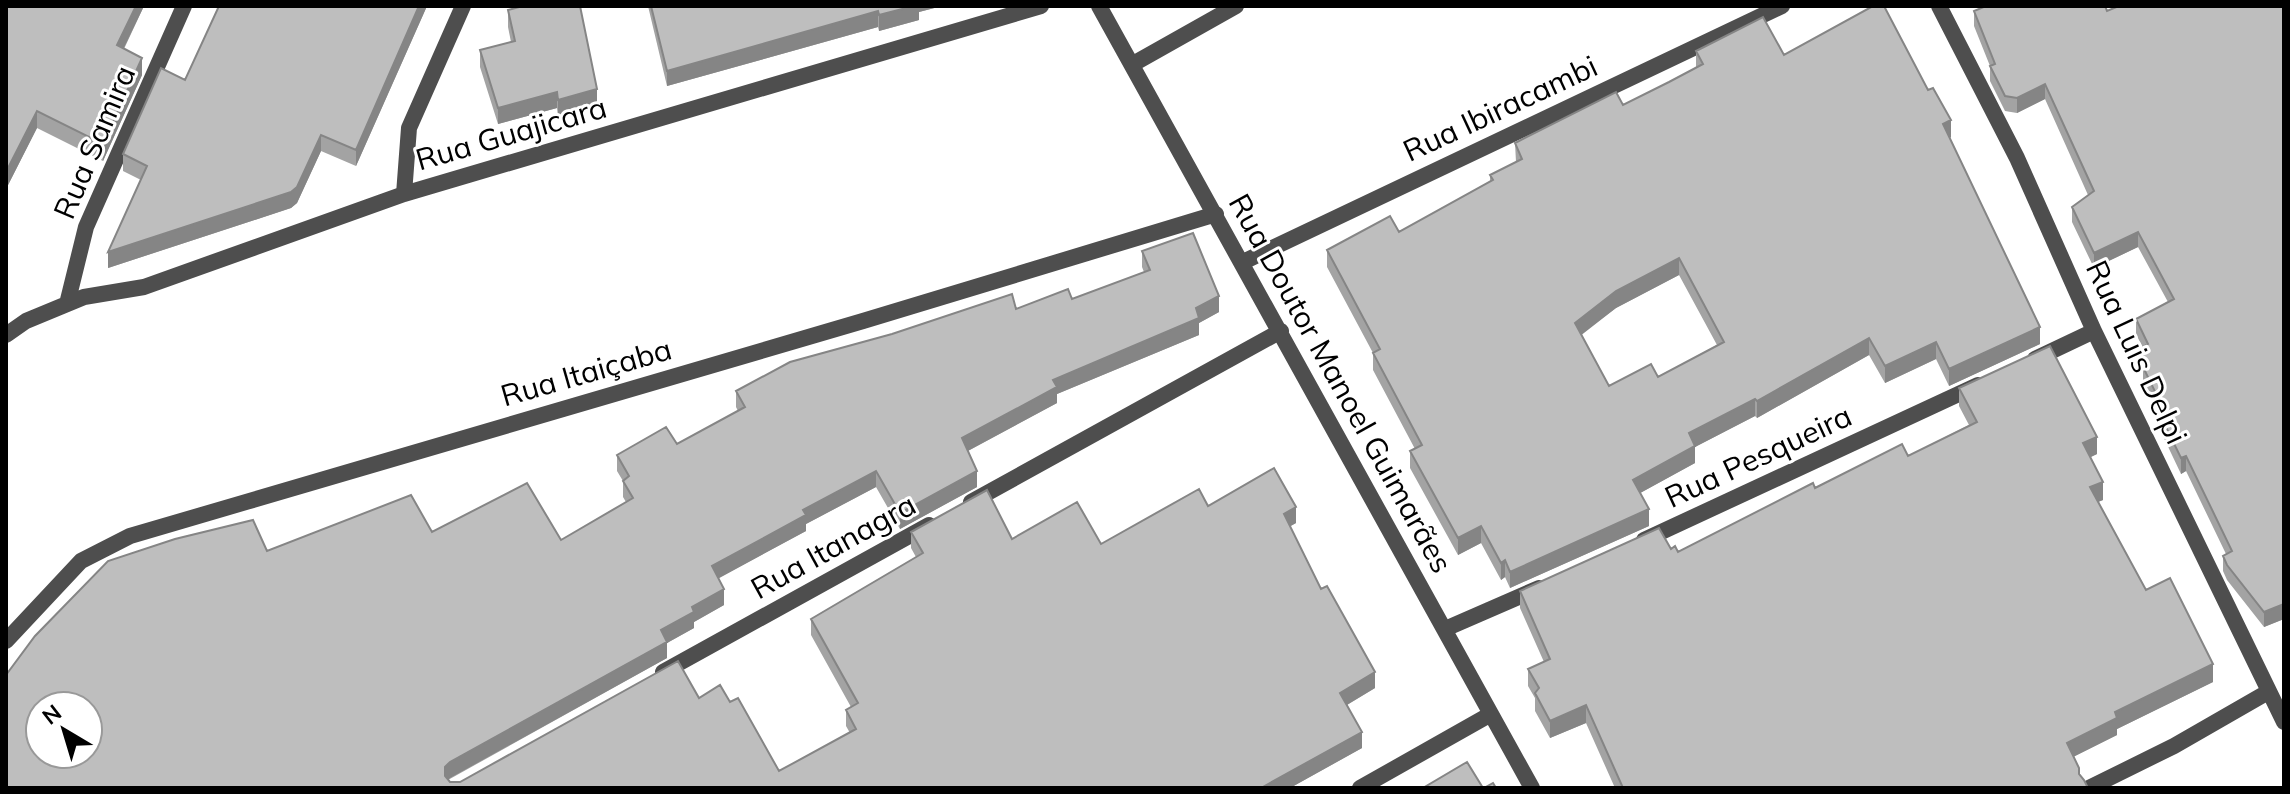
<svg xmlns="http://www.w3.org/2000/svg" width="2290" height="794" font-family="Mulish,sans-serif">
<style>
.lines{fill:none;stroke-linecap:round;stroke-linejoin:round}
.street{stroke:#4e4e4e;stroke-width:16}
.wall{fill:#a3a3a3;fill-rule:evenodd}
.shaded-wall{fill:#858585}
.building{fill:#bebebe;stroke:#858585;stroke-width:2;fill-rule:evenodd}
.labels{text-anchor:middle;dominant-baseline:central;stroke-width:6;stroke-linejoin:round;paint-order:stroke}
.street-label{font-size:30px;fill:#000;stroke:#fff}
</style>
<rect width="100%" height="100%" fill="#fff"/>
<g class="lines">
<path class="street" d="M1099,6L1532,788
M1939,6L2017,158L2094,331L2284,722
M1133,64L1236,6
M404,194L409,128L463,6
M1243,262L1782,6
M67,304L86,227L184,6
M6,335L26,321L84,297L144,287L404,194L1041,6
M2035,359L2094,331
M971,502L1281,331
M1644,540L1978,385
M1445,629L1539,588
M6,641L81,561L130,536L863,321L1216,214
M663,672L929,525
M1360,788L1491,714
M2089,788L2174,746L2268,692"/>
</g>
<path class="wall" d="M6,6H144L124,49L142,75L103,161L37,128L6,189Z
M219,6H427L356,166L321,151L297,203L291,208L108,268L141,180L123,171V154L185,80Z
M648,6H942L919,12V20L879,31L878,27L667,86Z
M2284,6V619L2264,627L2227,580L2223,571V556L2226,554L2186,471L2181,474L2162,434V422L2143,382V372L2140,364V349L2143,348L2136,334V319L2168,302L2138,247L2094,268L2072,222V207L2088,195L2045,99L2017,113L2005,111L1990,81V66L1974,26V11H2107Z
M508,10L597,106L558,117L557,108L498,124L480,67V50L511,42L508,27Z
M1696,51L1784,55L1951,137L1950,138L2040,344L1949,386L1936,359L1885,383L1869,355L1757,418L1755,416L1695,447V463L1640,493L1649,526L1510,588L1505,577L1501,580L1481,543L1458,555L1410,468V451L1415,449L1373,370V353L1327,267V250L1399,232L1490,182V175L1516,162L1515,143L1623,105L1696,68ZM1679,275L1717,345L1658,377L1609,386L1581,334L1616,308Z
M1142,251L1219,312L1199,323V335L1057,394V403L968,451L977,487L900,529L876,487L806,524V531L718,578L724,605L694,622V628L667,643V658L448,780L450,782H460L699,698L730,702L779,771L850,733L846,726V710L851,707L811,635V619L916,557L911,548V532L1101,544L1208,506L1296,523L1290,526L1321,589L1375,688L1347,705L1362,748L1290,788H6L267,551L432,532L561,540L626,502L623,497V481L617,471V455L677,444L738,411L736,407V391L1016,309L1072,299L1144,272L1142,267Z
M1959,388L2097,454L2090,457L2103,500L2098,502L2146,590L2213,682L2117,729V735L2073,757L2079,774L2088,788H1615L1586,723L1550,738L1535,711V698L1528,686V669L1544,662L1520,608V591L1671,549L1678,552L1908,456L1969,425L1959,406Z"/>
<path class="shaded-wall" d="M136,6H144L117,62V45Z
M419,6H427L356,166V150Z
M914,6H942L919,12V20L879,31V15Z
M878,11V27L667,86V71Z
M142,58V75L103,161V144Z
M2045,84V99L2017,113V98Z
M597,89V106L558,117V100Z
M557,92V108L498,124V108Z
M37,111V128L6,189V172Z
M1951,120V137L1943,141V124Z
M321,135V151L297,203L291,208L108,268V252Z
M2138,232V247L2094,268V253Z
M1679,258V275L1616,308L1575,340V323L1616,291Z
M1219,296V312L1199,323V335L1057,394V403L962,454V438L1053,380Z
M2040,327V344L1949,386V369Z
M1869,338V355L1757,418V401Z
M1936,342V359L1885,383V366Z
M1755,399V416L1695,447V463L1633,497V480L1689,433Z
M2097,437V454L2083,461V443Z
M2186,456V471L2181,474V458Z
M876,471V487L806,524V531L712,582V566L803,510Z
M977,471V487L900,529V513Z
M2103,482V500L2090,505V487Z
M1296,507V523L1284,530V514Z
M1649,509V526L1510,588V572Z
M1481,526V543L1458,555V538Z
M1505,560V577L1501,580V563Z
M724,589V605L694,622V628L667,643V658L450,778L445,783V767L450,762L661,630L692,607Z
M2284,604V619L2264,627V612Z
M2213,664V682L2117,729V735L2067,760V743L2115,712Z
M1375,672V688L1340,709V693Z
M1586,705V723L1550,738V721Z
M1362,732V748L1290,788H1261Z"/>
<path class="building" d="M6,6H136L117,45L142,58L103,144L37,111L6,172Z
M219,6H419L356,150L321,135L297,187L291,192L108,252L147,166L123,154L161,68L185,80Z
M523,6H580L597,89L558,100L557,92L498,108L480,50L515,41L508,10Z
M651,6H914L879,15L878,11L667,71Z
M1873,6H1884L1928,90L1933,88L1951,120L1943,124L2040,327L1949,369L1936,342L1885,366L1869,338L1757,401L1755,399L1689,433L1695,446L1633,480L1649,509L1510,572L1505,560L1501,563L1481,526L1458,538L1410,451L1422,445L1373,353L1380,349L1327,250L1390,216L1399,232L1493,180L1490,175L1522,159L1515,143L1616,92L1623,105L1669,82L1703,64L1696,51L1763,17L1784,55ZM1679,258L1724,342L1658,377L1651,364L1609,386L1575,323L1616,291Z
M1986,6H2105L2107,11L2119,6H2284V604L2264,612L2227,565L2223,556L2232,551L2186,456L2181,458L2162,419L2167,416L2143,367L2147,365L2140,349L2148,344L2136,319L2174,299L2138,232L2094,253L2072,207L2094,191L2045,84L2017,98L2005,96L1990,66L1995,64L1974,11Z
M1193,233L1219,296L1196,308L1199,318L1053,380L1057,387L962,438L977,471L900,513L876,471L803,510L806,515L712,566L724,589L692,607L694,612L661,630L667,642L450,762L445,767V776L450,782H460L678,661L699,698L720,685L730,702L738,698L779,771L856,729L846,710L858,703L811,619L923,553L911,532L987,490L1012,539L1077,502L1101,544L1199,489L1208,506L1274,468L1296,507L1284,514L1321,589L1327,586L1375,672L1340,693L1362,732L1261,788H6V675L35,636L108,561L175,539L253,520L267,551L411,495L432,532L527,483L561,540L633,498L623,481L629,476L617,455L666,427L677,444L745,407L736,391L790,362L892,334L1012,294L1016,309L1068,289L1072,299L1150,270L1142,251ZM40,706H88V754H40Z
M2050,346L2097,437L2083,443L2103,482L2090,487L2146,590L2170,578L2213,664L2115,712L2117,718L2067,743L2079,768V774L2084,780L2088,788H1623L1586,705L1550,721L1535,693L1539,688L1528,669L1550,659L1520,591L1659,528L1671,549L1675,546L1678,552L1813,483L1815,488L1902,444L1908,456L1977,422L1959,388Z
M1467,762L1483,788H1423Z
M1493,783L1496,788H1484Z"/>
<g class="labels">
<g class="street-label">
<text transform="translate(1500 108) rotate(-25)">Rua Ibiracambi</text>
<text transform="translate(511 133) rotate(-16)">Rua Guajicara</text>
<text transform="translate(94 142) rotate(-67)">Rua Samira</text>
<text transform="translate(2137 352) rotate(65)">Rua Luis Delpi</text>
<text transform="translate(586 372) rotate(-16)">Rua Itaiçaba</text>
<text transform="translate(1341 383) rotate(61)">Rua Doutor Manoel Guimarães</text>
<text transform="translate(1758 456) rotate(-25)">Rua Pesqueira</text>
<text transform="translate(833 546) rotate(-29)">Rua Itanagra</text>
</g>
</g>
<rect width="2290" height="794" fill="none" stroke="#000000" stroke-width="16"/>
<g transform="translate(64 730) rotate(322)"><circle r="38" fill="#ffffff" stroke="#999999" stroke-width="2"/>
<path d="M0-6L14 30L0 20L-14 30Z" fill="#000000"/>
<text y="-12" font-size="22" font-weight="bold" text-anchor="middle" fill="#000000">N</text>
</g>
</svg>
